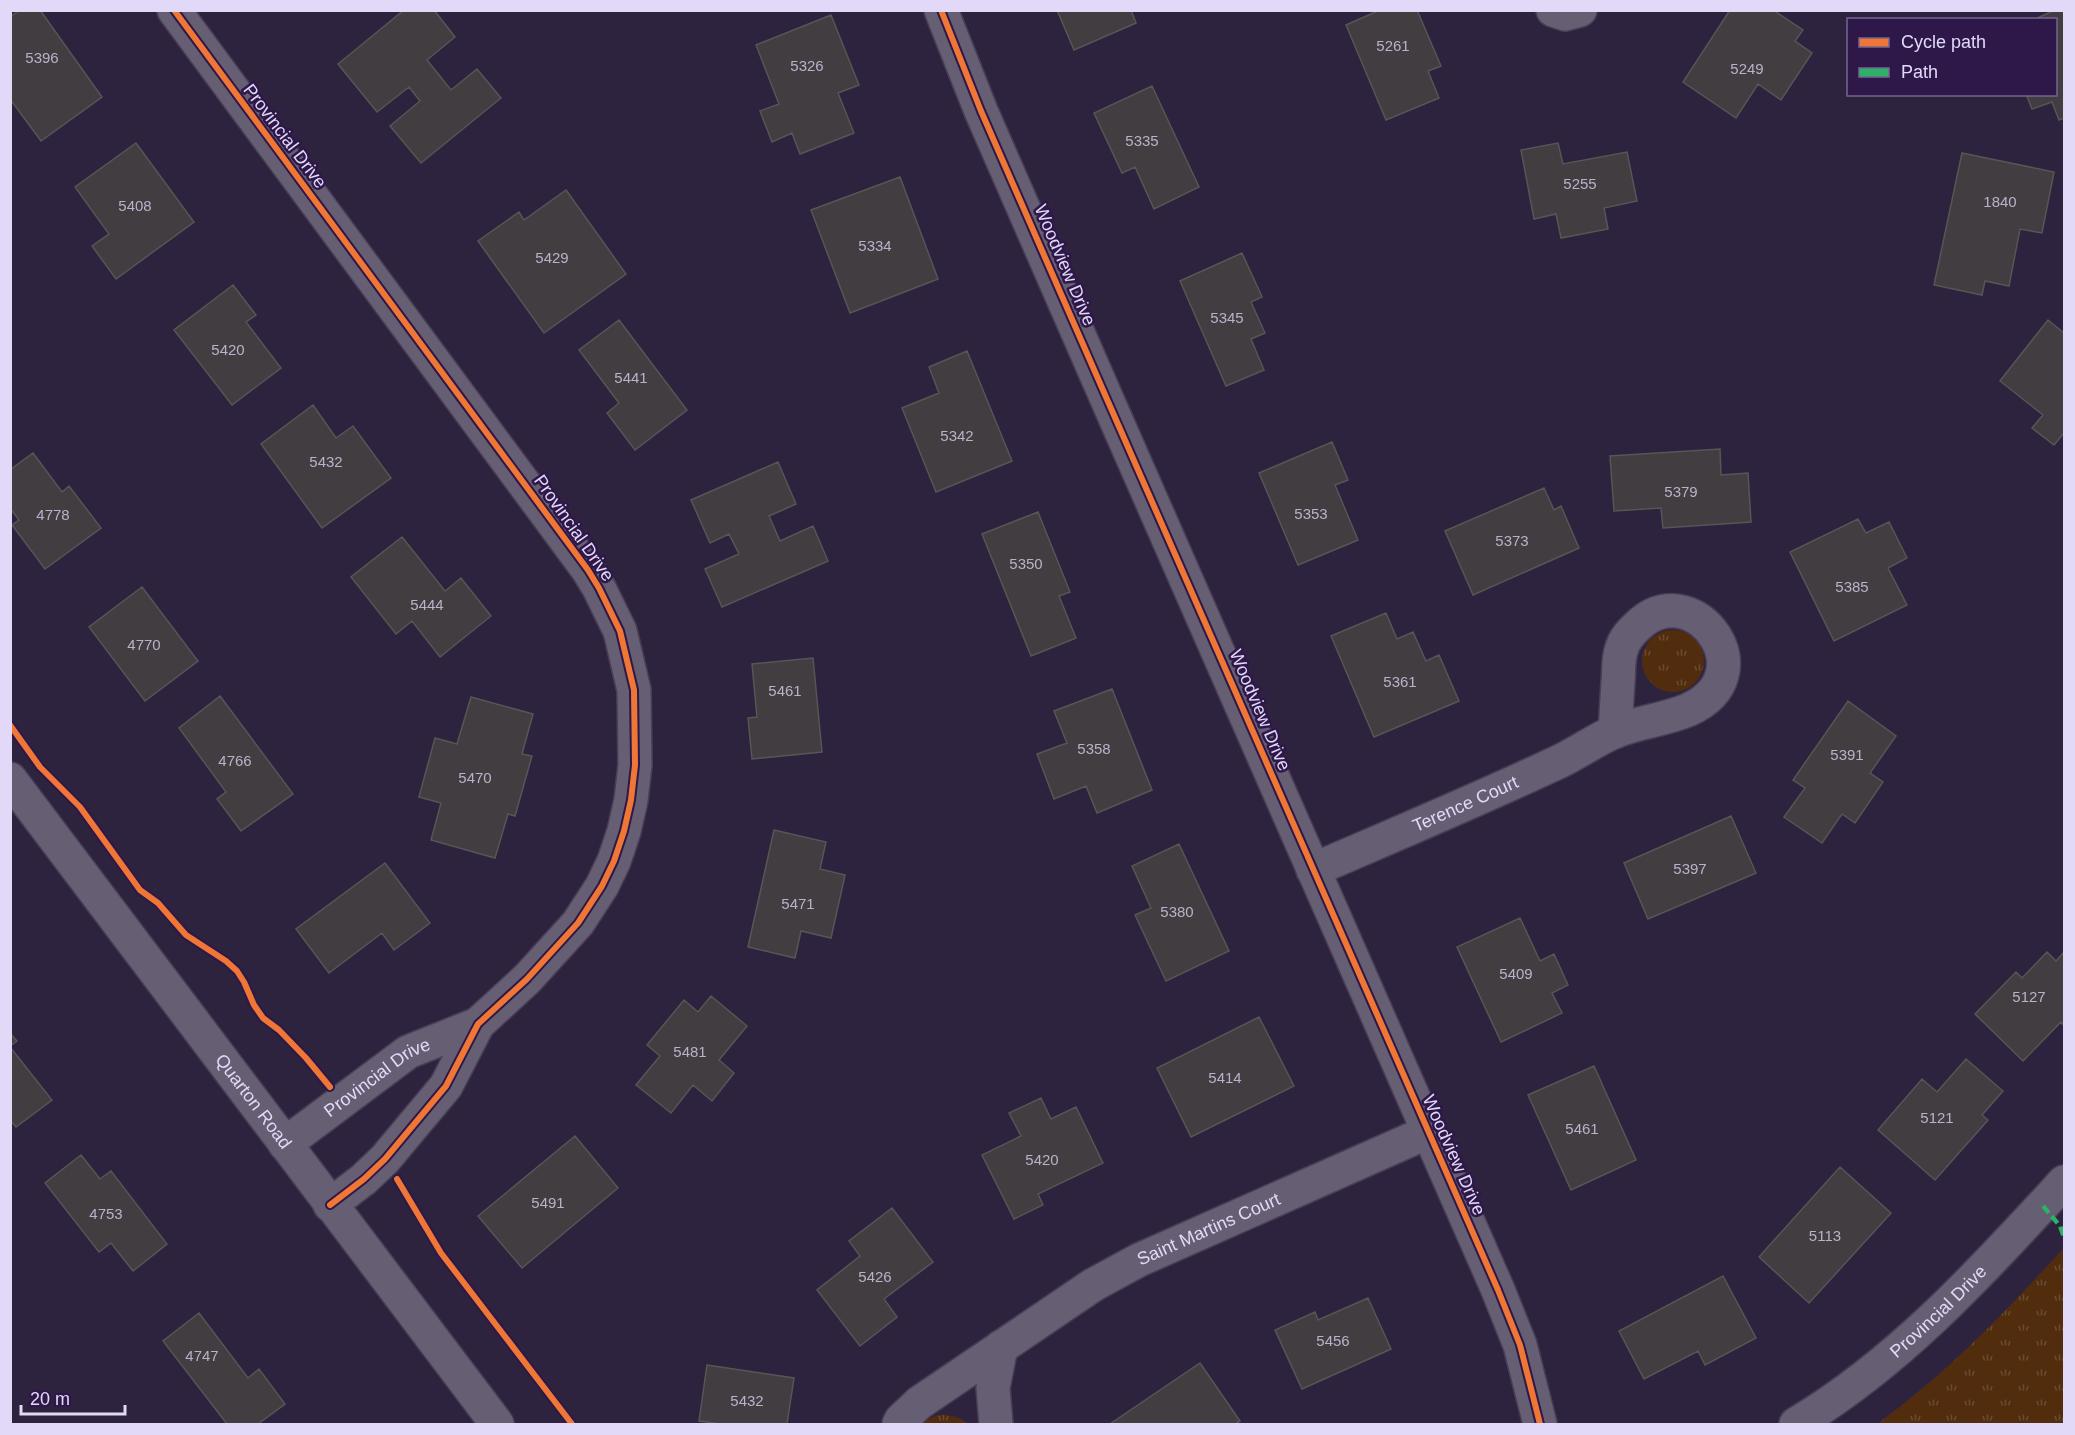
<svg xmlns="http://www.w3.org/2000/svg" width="2075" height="1435" font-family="Helvetica,sans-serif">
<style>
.grass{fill:url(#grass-tufts)}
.building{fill:#413d40;stroke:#575555;stroke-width:1.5}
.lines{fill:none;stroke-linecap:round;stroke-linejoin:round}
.minor-casing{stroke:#483e56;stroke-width:36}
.path{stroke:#6a6376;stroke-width:4;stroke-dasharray:6 3;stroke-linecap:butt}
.minor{stroke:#665e73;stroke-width:33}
.quiet{stroke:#2db169;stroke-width:4.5;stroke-dasharray:9 4.5;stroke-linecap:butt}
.cycleway-casing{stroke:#2d1849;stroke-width:10}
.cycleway{stroke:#f07635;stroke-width:6}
.labels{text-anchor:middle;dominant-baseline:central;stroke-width:5;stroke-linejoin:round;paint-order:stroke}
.number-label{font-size:15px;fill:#bab1ca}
.street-label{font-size:18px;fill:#e2d8f8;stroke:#2d1849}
</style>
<defs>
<pattern id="grass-tufts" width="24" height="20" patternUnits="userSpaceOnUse" patternTransform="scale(1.5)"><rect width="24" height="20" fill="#512d0e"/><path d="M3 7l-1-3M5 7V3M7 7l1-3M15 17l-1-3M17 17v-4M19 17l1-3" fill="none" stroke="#6a4b32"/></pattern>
</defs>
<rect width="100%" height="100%" fill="#2e233e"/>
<path class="grass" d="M1642 661a31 31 0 1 1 62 0a31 31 0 1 1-62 0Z
M2064,1248V1424H1877C1949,1372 2004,1313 2064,1248Z
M938,1415C950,1415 959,1416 968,1424H923L926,1420Z"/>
<path class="building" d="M20,10H40L102,97L41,141L10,99V17Z
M404,10H434L455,37L427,60L451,90L477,69L501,98L421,163L390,126L420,101L409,87L377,112L338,64Z
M1057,10H1131L1136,23L1074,50Z
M1380,10H1417L1441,66L1428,71L1439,98L1386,120L1346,25Z
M1730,10H1773L1803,30L1795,41L1812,53L1781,100L1758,84L1736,118L1683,82Z
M2055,10H2064V118L2059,120L2052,102L2032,109L2026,94H2056V20H2033Z
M831,15L859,85L838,93L854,133L800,154L792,133L772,142L760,111L779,104L756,45Z
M1152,86L1199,187L1154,209L1135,167L1122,173L1094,113Z
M136,143L194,222L116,279L92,246L109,234L75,187Z
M1558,143L1563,164L1627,152L1637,201L1604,208L1608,229L1561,238L1556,214L1534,219L1521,150Z
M1962,153L2054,172L2042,233L2020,229L2009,286L1985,281L1982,295L1934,285Z
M900,177L938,279L850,313L811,210Z
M566,190L626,274L544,333L478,241L519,212L524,220Z
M1242,253L1262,297L1251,302L1265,333L1251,339L1264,370L1226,386L1180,281Z
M233,285L256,315L246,322L281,368L232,405L174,330Z
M619,320L687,410L635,450L607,413L619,403L579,350Z
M2048,320L2064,333V433L2054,445L2032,428L2043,415L2000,381Z
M967,351L1012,461L936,492L902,408L939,393L929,367Z
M313,405L336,438L353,426L391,478L322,528L261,444Z
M1332,442L1348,480L1335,485L1358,540L1298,565L1259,473Z
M1720,449L1721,475L1748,473L1751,522L1663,528L1661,508L1614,511L1610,456Z
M33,453L62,492L69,486L101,528L45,569L12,525L19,520L10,508V470Z
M778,462L796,504L769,516L780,541L813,526L828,561L722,607L705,569L739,554L729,534L710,543L691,500Z
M1544,488L1554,510L1561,506L1579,548L1473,595L1445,531Z
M1038,512L1070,592L1059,596L1076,638L1031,656L982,534Z
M1858,519L1866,533L1889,522L1907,558L1888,568L1907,605L1834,641L1790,552Z
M402,537L445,591L461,578L491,616L440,657L412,621L396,634L351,577Z
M142,587L198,661L145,701L89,627Z
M1386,613L1397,639L1413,632L1426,661L1439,655L1459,701L1374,737L1331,636Z
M813,658L822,752L752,759L748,718L757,717L752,664Z
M1112,689L1152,790L1097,813L1086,786L1054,799L1037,754L1067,743L1054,711Z
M220,696L293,794L241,831L217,799L226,792L179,728Z
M471,697L533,714L522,754L532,756L515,816L508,814L495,858L431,840L441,803L419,797L435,738L457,744Z
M1848,701L1896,736L1870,773L1883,782L1855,823L1842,814L1822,843L1784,817L1805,788L1793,780Z
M1731,816L1756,873L1648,919L1624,863Z
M774,830L826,842L820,869L845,875L831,938L801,931L795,958L748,947Z
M1179,844L1229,951L1166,981L1135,915L1151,908L1132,866Z
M385,863L430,923L394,950L382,933L329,973L296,929Z
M1520,918L1540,961L1554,954L1568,985L1552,993L1562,1013L1501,1042L1457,947Z
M2047,952L2056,961L2064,952V1026L2061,1022L2023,1061L1975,1014L2016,972L2022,978Z
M711,996L747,1026L719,1060L734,1073L712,1101L693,1085L671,1113L636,1085L660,1056L647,1045L684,1000L698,1012Z
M1259,1017L1294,1086L1191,1137L1157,1068Z
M10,1033L17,1041L10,1046Z
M10,1047L52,1100L16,1127L10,1120Z
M1966,1059L2003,1091L1982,1115L1988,1120L1935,1180L1878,1130L1922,1079L1937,1092Z
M1594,1066L1636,1160L1571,1190L1528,1095Z
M1041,1098L1051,1119L1076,1107L1103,1163L1038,1194L1043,1205L1014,1219L982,1155L1021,1136L1009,1113Z
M575,1136L618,1188L522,1268L478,1216Z
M81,1155L100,1179L111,1171L167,1244L133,1271L111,1243L99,1252L45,1183Z
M1840,1167L1891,1213L1809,1303L1759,1257Z
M892,1208L933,1262L884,1299L897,1317L860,1346L817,1290L860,1256L849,1241Z
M1723,1276L1756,1338L1705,1365L1698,1351L1644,1379L1619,1331Z
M1368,1298L1391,1349L1302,1389L1275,1330L1315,1312L1318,1320Z
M199,1313L248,1378L259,1369L285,1404L258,1424H227L163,1341Z
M1200,1363L1240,1421L1235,1424H1110Z
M707,1365L794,1378L787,1424H721L699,1421Z"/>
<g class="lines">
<defs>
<g id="minor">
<path d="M174,10L588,570L599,588L620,631L634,690L635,765L631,800L624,831L614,861L602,886L578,923L527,979L478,1024L446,1086L385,1159L364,1179L330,1205"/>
<path d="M941,10L981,111L1106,397L1498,1290L1520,1345L1540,1424"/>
<path d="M1553,10L1565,14L1580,10"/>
<path id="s1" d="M10,779L497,1424"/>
<path id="s2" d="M1313,870C1394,835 1475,801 1554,764C1575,755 1593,741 1614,732C1638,722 1664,720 1688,710C1768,674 1695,578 1642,622C1633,630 1624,638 1621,651C1618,660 1619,672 1618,682C1617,699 1616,715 1615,732"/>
<path id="s3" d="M285,1144L408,1052L478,1024"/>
<path id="s4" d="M899,1424L901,1420L919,1403L1093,1285L1139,1260L1428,1132"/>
<path d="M996,1424L993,1388L1001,1347"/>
<path id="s5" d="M1796,1424C1900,1362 1983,1270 2064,1182"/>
</g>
</defs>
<use href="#minor" class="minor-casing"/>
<path class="path" d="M10,725L27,749
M66,792L80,807L111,850
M140,890L158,903L186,935L226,961L237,971L244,982L254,1005L263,1018L290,1041L320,1075
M402,1188L441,1253L572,1424"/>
<use href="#minor" class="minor"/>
<path class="quiet" d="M2043,1206L2060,1226L2064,1237"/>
<defs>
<path id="cycleway" d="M174,10L588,570L599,588L620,631L634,690L635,765L631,800L624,831L614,861L602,886L578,923L527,979L478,1024L446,1086L385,1159L364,1179L330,1205
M941,10L981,111L1106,397L1498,1290L1520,1345L1540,1424
M10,725L40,767L80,807L140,890L158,903L186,935L226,961L237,971L244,982L254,1005L263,1018L279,1030L306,1058L330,1087
M397,1179L441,1253L572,1424"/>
</defs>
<use href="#cycleway" class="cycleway-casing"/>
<use href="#cycleway" class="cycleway"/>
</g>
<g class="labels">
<g class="number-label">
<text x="1393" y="45">5261</text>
<text x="42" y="57">5396</text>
<text x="807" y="65">5326</text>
<text x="1747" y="68">5249</text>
<text x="1142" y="140">5335</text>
<text x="1580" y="183">5255</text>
<text x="2000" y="201">1840</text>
<text x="135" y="205">5408</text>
<text x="875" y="245">5334</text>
<text x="552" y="257">5429</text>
<text x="1227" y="317">5345</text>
<text x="228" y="349">5420</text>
<text x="631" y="377">5441</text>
<text x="957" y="435">5342</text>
<text x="326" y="461">5432</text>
<text x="1681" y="491">5379</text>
<text x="1311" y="513">5353</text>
<text x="53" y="514">4778</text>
<text x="1512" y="540">5373</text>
<text x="1026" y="563">5350</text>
<text x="1852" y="586">5385</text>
<text x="427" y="604">5444</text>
<text x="144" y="644">4770</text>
<text x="1400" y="681">5361</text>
<text x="785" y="690">5461</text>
<text x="1094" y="748">5358</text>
<text x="1847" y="754">5391</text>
<text x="235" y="760">4766</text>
<text x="475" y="777">5470</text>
<text x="1690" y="868">5397</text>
<text x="798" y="903">5471</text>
<text x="1177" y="911">5380</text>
<text x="1516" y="973">5409</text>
<text x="2029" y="996">5127</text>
<text x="690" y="1051">5481</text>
<text x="1225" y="1077">5414</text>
<text x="1937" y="1117">5121</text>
<text x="1582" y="1128">5461</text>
<text x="1042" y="1159">5420</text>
<text x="548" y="1202">5491</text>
<text x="106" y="1213">4753</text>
<text x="1825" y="1235">5113</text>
<text x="875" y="1276">5426</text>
<text x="1333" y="1340">5456</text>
<text x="202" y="1355">4747</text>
<text x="747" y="1400">5432</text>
</g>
<g class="street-label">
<text transform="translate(285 136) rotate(53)">Provincial Drive</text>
<text transform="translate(1065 265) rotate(67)">Woodview Drive</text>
<text transform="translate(574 528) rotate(55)">Provincial Drive</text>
<text transform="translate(1260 710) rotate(67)">Woodview Drive</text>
<text stroke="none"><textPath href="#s2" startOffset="166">Terence Court</textPath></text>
<text stroke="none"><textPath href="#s3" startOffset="114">Provincial Drive</textPath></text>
<text stroke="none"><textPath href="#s1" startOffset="404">Quarton Road</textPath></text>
<text transform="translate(1454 1155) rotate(66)">Woodview Drive</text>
<text stroke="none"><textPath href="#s4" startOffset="368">Saint Martins Court</textPath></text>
<text stroke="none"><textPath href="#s5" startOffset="182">Provincial Drive</textPath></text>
</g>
</g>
<rect width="2075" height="1435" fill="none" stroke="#e2d8f8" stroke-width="24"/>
<rect x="1847" y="18" width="210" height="78" fill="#2d1849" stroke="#75658f" stroke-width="1.5"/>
<rect x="1859" y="38" width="30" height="9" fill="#f07635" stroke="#75658f" stroke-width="1.5"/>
<text x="1901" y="48" font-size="18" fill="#e2d8f8">Cycle path</text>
<rect x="1859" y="68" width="30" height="9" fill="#2db169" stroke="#75658f" stroke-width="1.5"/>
<text x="1901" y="78" font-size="18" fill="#e2d8f8">Path</text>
<path d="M21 1405v9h104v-9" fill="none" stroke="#e2d8f8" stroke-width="3"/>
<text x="30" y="1405" font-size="18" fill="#e2d8f8" stroke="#2d1849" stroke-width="4.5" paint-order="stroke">20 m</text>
</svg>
